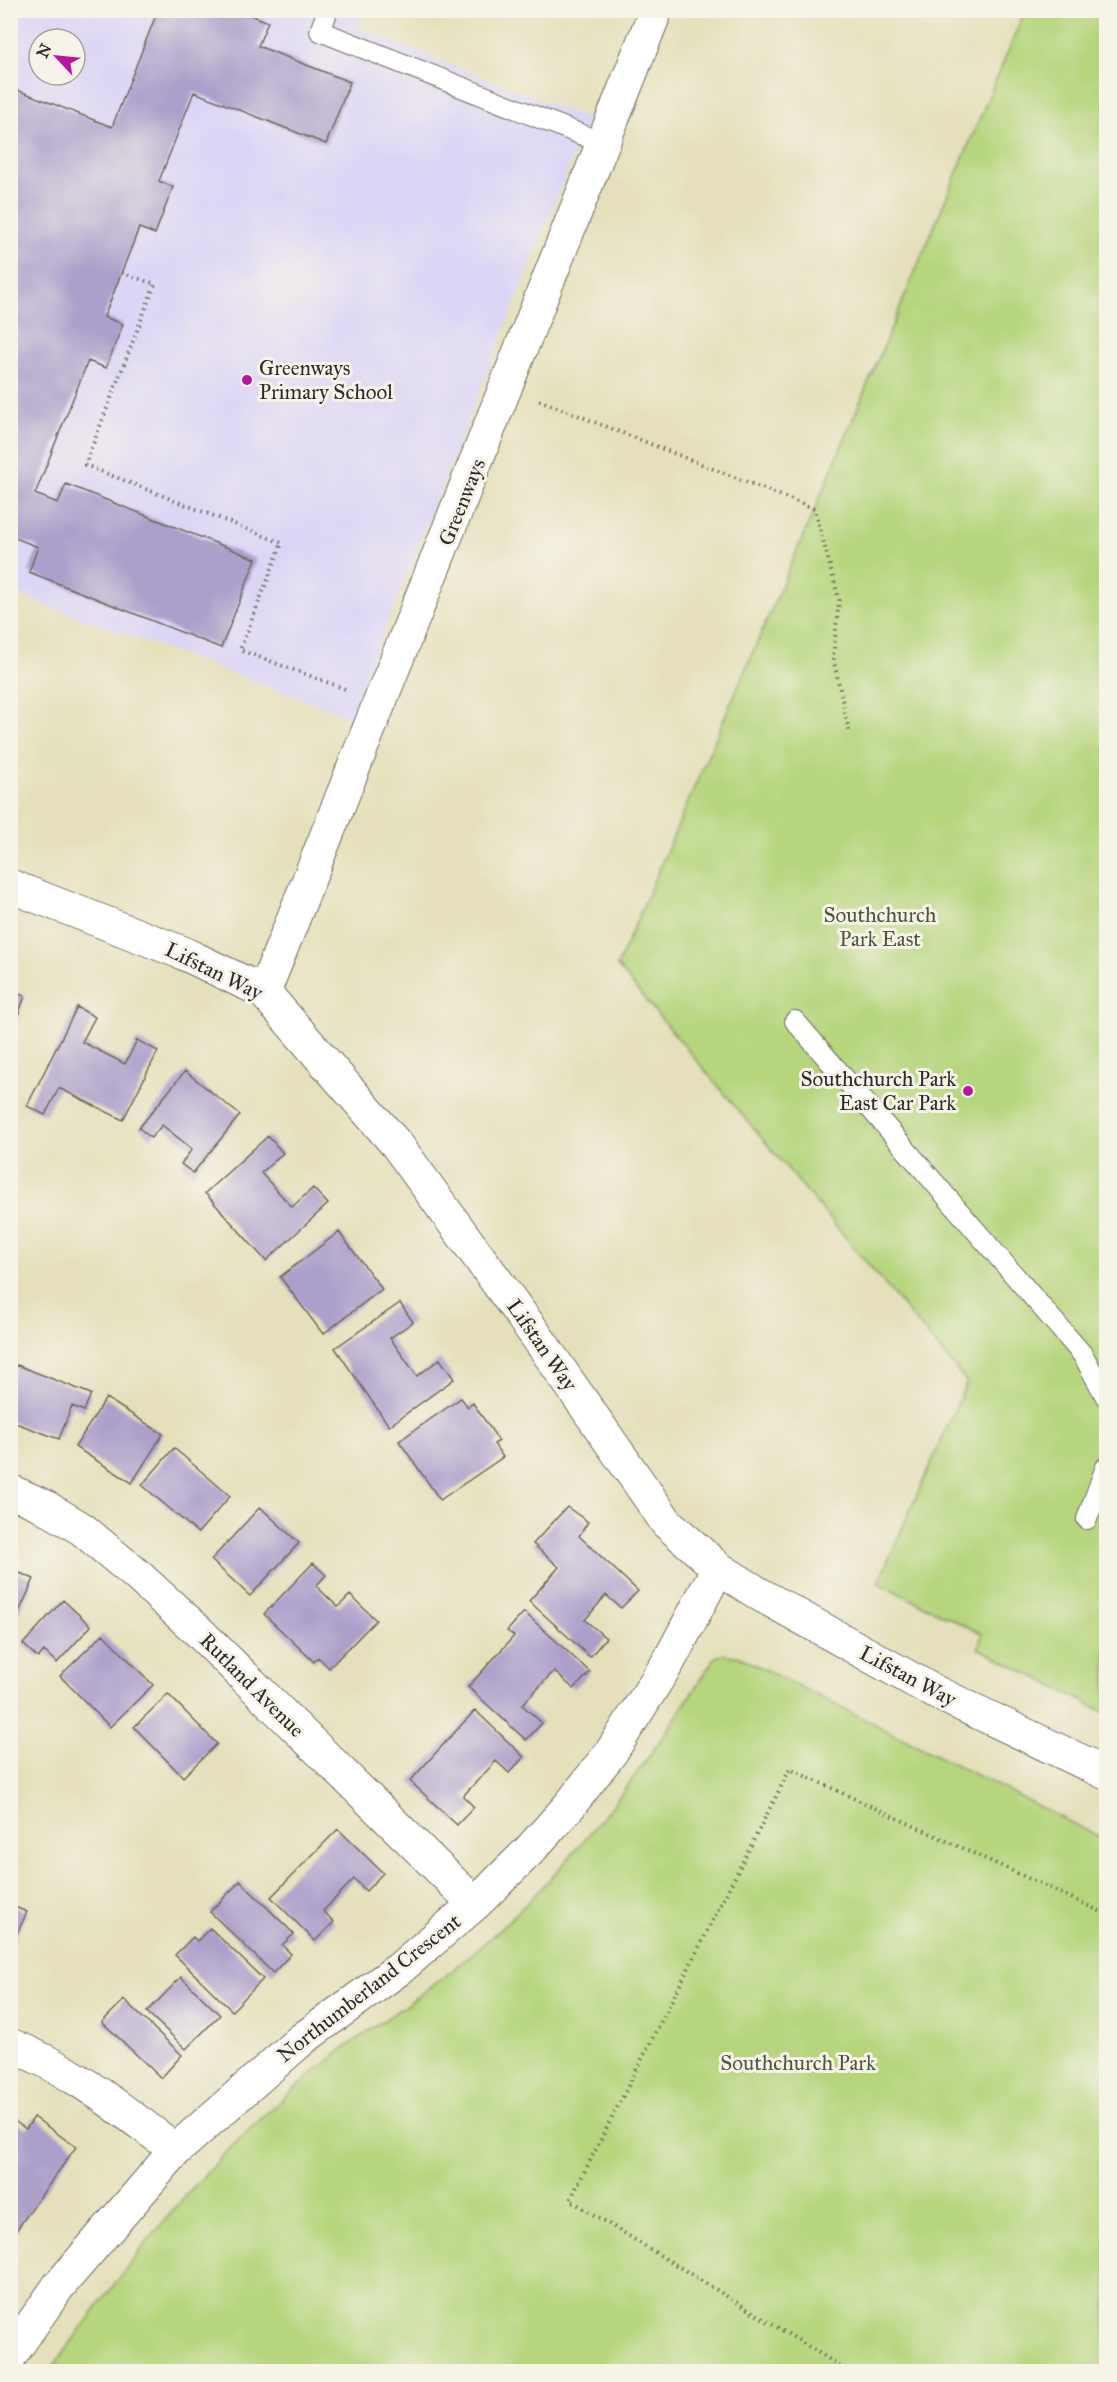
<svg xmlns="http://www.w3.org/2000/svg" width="1117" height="2382" font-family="'IM FELL Great Primer',serif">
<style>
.built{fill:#dcd6f6;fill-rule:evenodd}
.green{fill:#b6d57d;stroke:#708054;stroke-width:1.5}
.building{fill:#ac9fcb}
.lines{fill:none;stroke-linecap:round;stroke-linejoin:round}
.lane-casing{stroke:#6c6a5d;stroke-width:22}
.street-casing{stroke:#6c6a5d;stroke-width:35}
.secondary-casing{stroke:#6c6a5d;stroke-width:35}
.path{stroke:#6c6a5d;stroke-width:4;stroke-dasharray:1.5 4.5;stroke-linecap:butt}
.lane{stroke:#fff;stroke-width:20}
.street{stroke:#fff;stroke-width:33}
.secondary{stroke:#fff;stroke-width:33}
.poi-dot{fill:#b5179e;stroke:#f7f3e8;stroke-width:2}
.labels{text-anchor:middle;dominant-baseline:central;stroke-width:6;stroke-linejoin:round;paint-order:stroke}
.poi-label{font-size:21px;fill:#2b2b2b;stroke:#f7f3e8;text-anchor:start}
.street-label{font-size:21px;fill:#2b2b2b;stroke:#f7f3e8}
.park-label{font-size:21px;fill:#4e5640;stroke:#f7f3e8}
</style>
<rect width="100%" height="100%" fill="#f7f3e8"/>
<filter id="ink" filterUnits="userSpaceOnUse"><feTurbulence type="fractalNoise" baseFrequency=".0167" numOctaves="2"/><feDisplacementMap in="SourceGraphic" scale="12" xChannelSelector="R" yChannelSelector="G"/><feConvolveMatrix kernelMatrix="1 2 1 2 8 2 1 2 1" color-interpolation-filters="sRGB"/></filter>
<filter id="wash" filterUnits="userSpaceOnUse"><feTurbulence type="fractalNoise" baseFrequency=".008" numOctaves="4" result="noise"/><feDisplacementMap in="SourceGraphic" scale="24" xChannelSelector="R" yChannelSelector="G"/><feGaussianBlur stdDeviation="1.35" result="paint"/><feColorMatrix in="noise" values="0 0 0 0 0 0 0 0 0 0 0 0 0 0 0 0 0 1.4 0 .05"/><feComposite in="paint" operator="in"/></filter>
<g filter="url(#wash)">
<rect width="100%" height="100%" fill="#e5e0bb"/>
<path class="built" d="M10,11H363L357,27L588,119L350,717L11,592ZM39,39H75V75H39Z"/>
<path class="green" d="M1025,11H1106V1713L978,1648L982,1634L878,1583L967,1382L617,966L815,509Z
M722,1654L740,1657L1106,1840V2371H50C112,2287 174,2200 251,2128C276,2104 302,2082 329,2060C379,2022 432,1990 479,1948C573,1866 649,1764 714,1658Z"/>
<g id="blocks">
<path class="building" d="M158,10H253L251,15L268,22L258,46L350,82L326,144L194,92L159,181L173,187L155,234L139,228L104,317L123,324L106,368L88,361L35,494L58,503L66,484L256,559L221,648L29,572L38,547L10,536V398L13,391L10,390V87L112,127Z
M10,991L25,996L11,1035H10Z
M77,1007L95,1017L82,1042L125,1064L137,1040L158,1051L123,1120L59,1088L45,1115L27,1106Z
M185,1071L240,1115L193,1173L181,1164L192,1149L162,1125L151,1138L139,1128Z
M268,1136L283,1153L261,1173L292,1207L313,1188L328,1204L266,1261L205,1193Z
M339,1232L382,1289L323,1334L280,1277Z
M400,1303L413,1322L390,1338L417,1376L440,1359L454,1379L389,1426L335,1348Z
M17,1365L91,1394L84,1411L72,1406L59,1439L10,1421V1383Z
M106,1398L163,1434L132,1483L75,1447Z
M461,1398L468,1407L473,1403L499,1441L494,1444L503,1457L440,1500L399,1441Z
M174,1448L230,1496L198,1533L142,1485Z
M260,1507L299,1543L250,1596L211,1560Z
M567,1507L588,1522L579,1536L638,1591L621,1608L606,1595L585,1620L606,1638L590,1657L529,1601L559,1567L533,1544Z
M313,1563L326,1575L316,1586L338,1607L350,1595L376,1620L329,1668L318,1657L314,1662L264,1614Z
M10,1569L34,1579L14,1623L10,1621Z
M63,1600L91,1626L57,1663L44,1651L38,1658L23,1644Z
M524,1612L590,1672L574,1689L554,1671L522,1705L542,1723L526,1740L468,1687L514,1636L507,1631Z
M103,1634L153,1685L110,1727L60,1676Z
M168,1694L217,1744L183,1777L134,1727Z
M475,1710L524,1757L509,1773L496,1761L463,1796L474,1807L457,1825L410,1781Z
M338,1829L383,1873L366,1891L354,1879L323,1911L334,1922L315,1941L271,1897Z
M240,1881L294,1934L282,1945L291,1954L273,1973L210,1912Z
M10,1905L27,1912L10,1948Z
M210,1928L263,1979L232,2011L175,1955L193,1937L197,1941Z
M181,1977L220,2015L186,2049L147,2012Z
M124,2000L182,2055L161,2078L102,2022Z
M34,2117L76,2147L10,2239V2148L13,2145L10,2143V2118L26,2129Z"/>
</g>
</g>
<g filter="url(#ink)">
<use href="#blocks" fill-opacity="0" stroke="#6c6a5d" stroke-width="1.5"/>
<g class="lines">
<defs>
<path id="lane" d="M328,10L320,31L605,144
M795,1021L1083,1355L1106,1397
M1087,1519L1106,1467"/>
<path id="street" d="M264,992L656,10
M10,1491L42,1505L82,1529L137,1575L197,1630L475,1904
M10,2045C72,2069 123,2111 176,2150
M10,2356L58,2287L176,2150L301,2040L399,1969L475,1904L529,1851L570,1805L612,1751L669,1661L718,1568"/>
<path id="secondary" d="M10,886L183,953L264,992L397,1145L535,1334L667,1523L718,1568L761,1595L933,1691L1106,1773"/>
</defs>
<use href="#lane" class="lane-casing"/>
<use href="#street" class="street-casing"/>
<use href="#secondary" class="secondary-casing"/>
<path class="path" d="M122,273L155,284L85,465L282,543L240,650L348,690
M539,400L815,509L839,600L833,657L849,731
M850,2372L570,2200L790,1769L1106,1914"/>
<use href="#lane" class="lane"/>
<use href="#street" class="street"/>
<use href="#secondary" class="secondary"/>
</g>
</g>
<g class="poi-dot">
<circle cx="247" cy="380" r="6"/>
<circle cx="968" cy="1091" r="6"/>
</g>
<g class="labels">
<g class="poi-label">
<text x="259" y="368">Greenways<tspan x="259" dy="24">Primary School</tspan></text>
<text x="956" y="1079" text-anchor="end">Southchurch Park<tspan x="956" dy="24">East Car Park</tspan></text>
</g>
<g class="street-label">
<text transform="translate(462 502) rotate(-68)">Greenways</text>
<text transform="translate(214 971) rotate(26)">Lifstan Way</text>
<text transform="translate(542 1345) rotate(55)">Lifstan Way</text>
<text transform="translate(908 1676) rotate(28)">Lifstan Way</text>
<text transform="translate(252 1685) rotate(45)">Rutland Avenue</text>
<text transform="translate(369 1988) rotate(-38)">Northumberland Crescent</text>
</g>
<g class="park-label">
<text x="880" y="915">Southchurch<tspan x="880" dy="24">Park East</tspan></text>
<text x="798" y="2063">Southchurch Park</text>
</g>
</g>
<rect width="1117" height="2382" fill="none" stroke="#f7f3e8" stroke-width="36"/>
<g transform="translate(57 57) rotate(296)"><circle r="28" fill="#f7f3e8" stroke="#a5a39c" stroke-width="1.5"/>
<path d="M0-4.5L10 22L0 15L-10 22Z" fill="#b5179e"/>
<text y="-9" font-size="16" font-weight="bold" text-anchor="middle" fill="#2b2b2b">N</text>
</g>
</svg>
